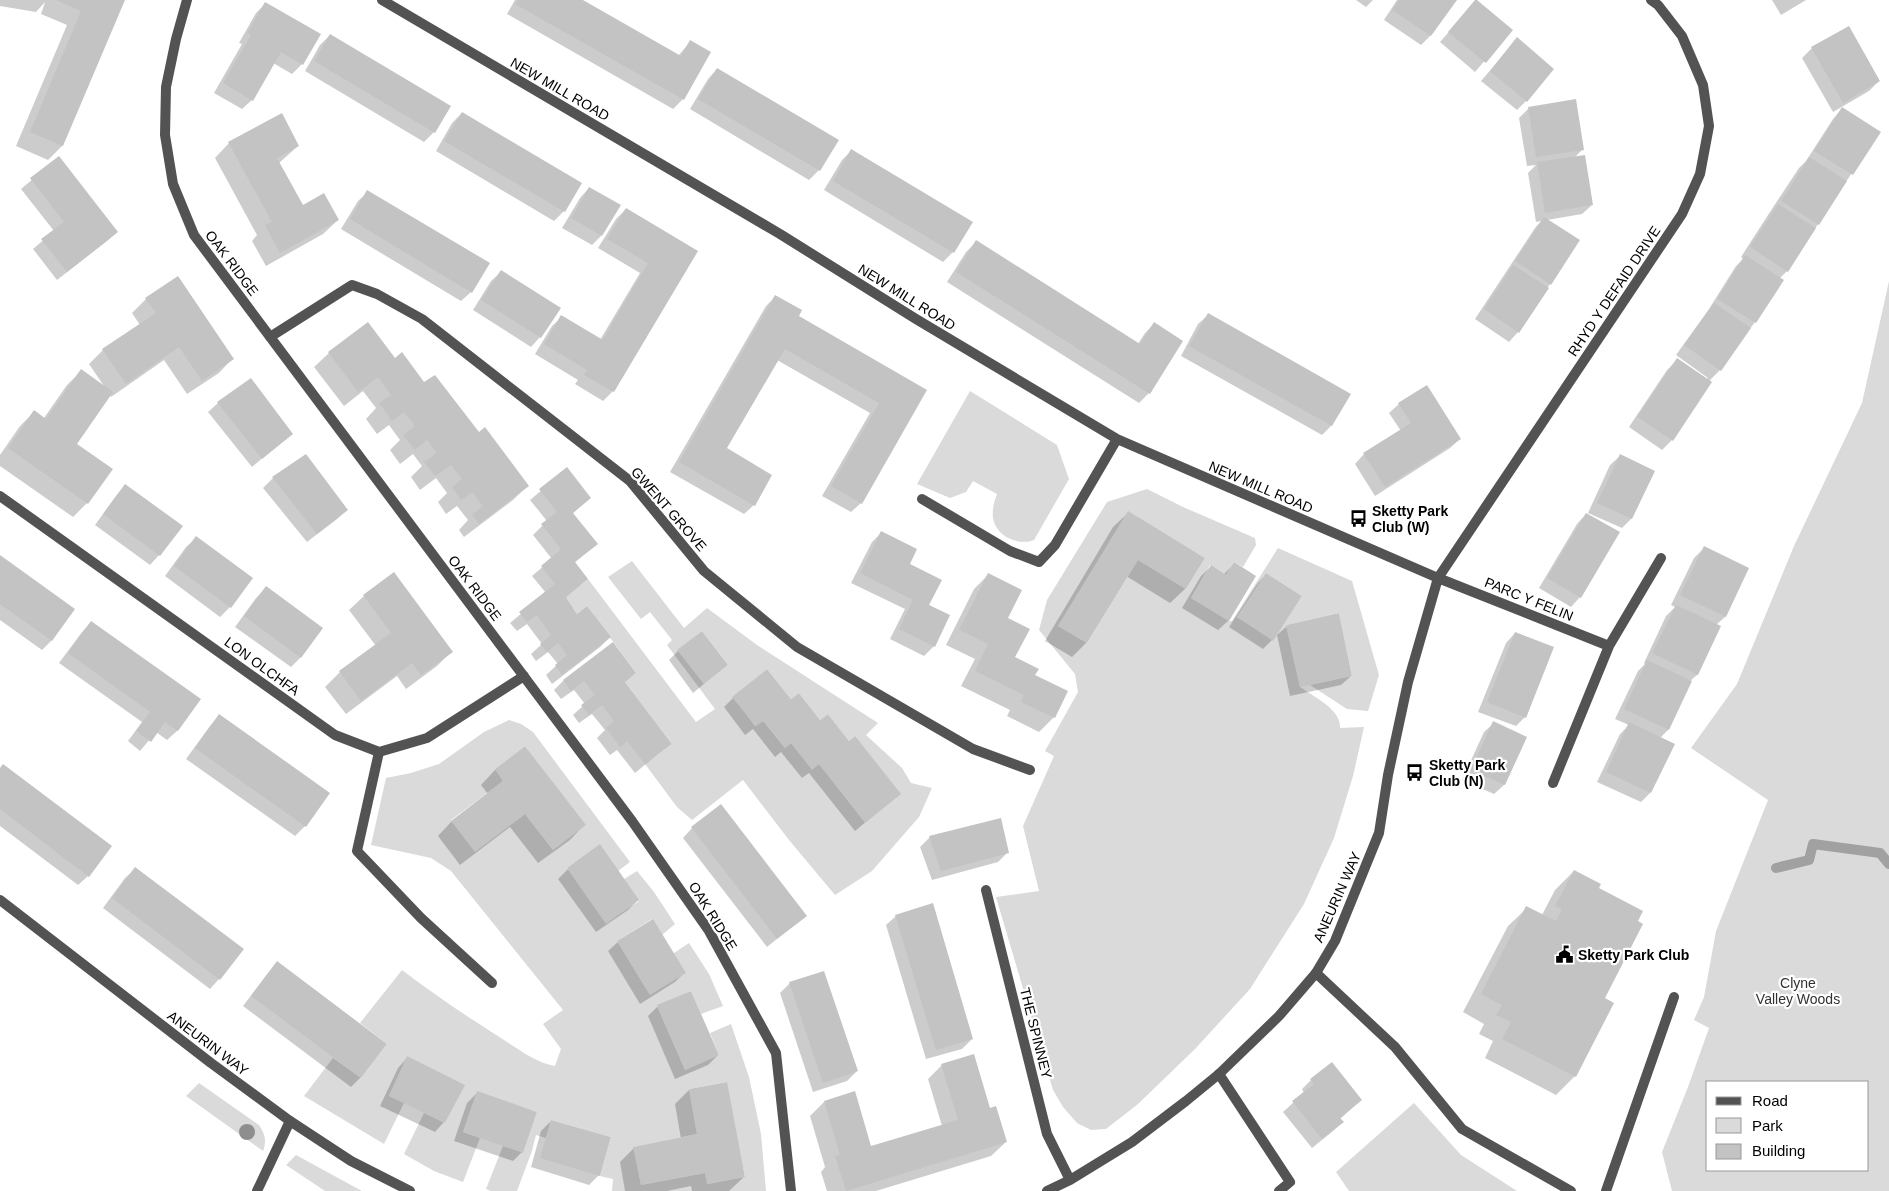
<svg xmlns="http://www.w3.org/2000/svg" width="1889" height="1191" font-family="Arial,sans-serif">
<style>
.green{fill:#dadada;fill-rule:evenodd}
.shadow{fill:#0003}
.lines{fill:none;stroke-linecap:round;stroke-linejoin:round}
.stream{stroke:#a1a1a1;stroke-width:10}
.building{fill:#c3c3c3}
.service{stroke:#535353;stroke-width:10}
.minor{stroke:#535353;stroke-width:10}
.tree{fill:#8e8e8e}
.labels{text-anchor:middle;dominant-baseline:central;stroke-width:4.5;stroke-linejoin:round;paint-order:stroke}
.street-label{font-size:14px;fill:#000;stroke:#fff}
.poi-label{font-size:14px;font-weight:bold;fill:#000;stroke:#fff;text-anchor:start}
.park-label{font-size:14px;fill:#313131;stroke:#fff}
</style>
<rect width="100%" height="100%" fill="#fff"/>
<path class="green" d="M1889,281V1191H1672L1662,1152L1688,1087L1709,1028L1694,1020L1704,997L1716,931L1768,800L1691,748L1737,684L1794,546L1862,403ZM1868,1082V1170H1708V1082Z
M970,391L1057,445L1069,479L1034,540C1019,546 996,537 993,518C992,509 994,502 997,494L973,481L966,492L950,498L917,484Z
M1147,489L1183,507L1255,538L1256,545L1243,567L1234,562L1226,575L1210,565L1191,598L1229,621H1232L1278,548L1352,581L1379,675L1368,711L1347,709L1310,685L1352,676L1339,613L1286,625L1300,687C1314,697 1341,709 1340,728L1364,727L1353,776L1334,838L1304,904L1250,989L1195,1049L1138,1104L1106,1129L1091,1130L1077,1123L1063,1107L1053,1090L996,897L1039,891L1023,826L1054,756L1045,751L1078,692L1075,674L1039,630L1047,600L1107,502ZM1128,512L1205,558L1186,589L1138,560L1087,643L1058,626ZM1266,573L1302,596L1273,640L1237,617Z
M632,561L684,628L707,608L757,645L878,723L866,735L902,768L911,783L932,788L919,817L872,871L835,895L789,840L743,780L692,820L677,807L645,764L672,744L625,682L636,673L587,606L577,614L566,597L588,579L696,722L715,709L667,645L672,640L650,612L641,619L608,577ZM702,631L728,665L704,684L678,650ZM767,669L791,699L799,693L820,720L828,714L849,741L855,736L865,822L819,764L812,769L791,743L785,748L763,721L755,726L733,697Z
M509,720L521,724L533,732L630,862L618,871L600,845L567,868L606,923L639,901L624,879L637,871L654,892L675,924L662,935L652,919L617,941L650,995L674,953L689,943L709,974L723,1006L701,1014L691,991L657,1006L685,1070L719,1055L710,1033L731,1024L749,1077L761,1134L766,1191H612L613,1179L600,1176L611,1137L551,1120L546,1138L536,1135L532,1151L517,1191H491L486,1189L503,1146L523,1152L537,1112L477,1092L463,1132L480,1138L463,1182L434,1171L404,1154L424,1113L445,1123L464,1085L407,1057L389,1096L404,1103L384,1144L304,1096L333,1058L361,1078L387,1044L360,1023L402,970C435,995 469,1018 504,1040C520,1050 536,1063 555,1066L561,1049L543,1024L563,1010L451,871L431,858L371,845L386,778L411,773L439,764L484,732ZM525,746L585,825L553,850L525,814L475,851L451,820L503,781L495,769ZM726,1082L745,1177L708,1184L705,1173L641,1185L634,1147L697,1134L689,1089Z
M199,1083L259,1125C265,1134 267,1141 263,1151L186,1096Z
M1414,1103L1461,1155L1517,1191H1349L1336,1172Z
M296,1155L362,1191H325L286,1165Z"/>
<path class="shadow" d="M0,0H123L62,146L48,160L16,146L67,25L41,14L45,2L36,12L0,6Z
M515,0H580L678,56L690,42L683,99L673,109L507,14Z
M1356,0H1373L1366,7Z
M1397,0H1455L1430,36L1421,45L1384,20Z
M1772,0H1806L1781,15Z
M1476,1L1511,30L1475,72L1440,42Z
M266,3L302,64L292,74L273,63L252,100L242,109L214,93L242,44L239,43L256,13Z
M330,35L434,132L424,142L305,71L320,45Z
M1517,39L1526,101L1517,110L1481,81Z
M1812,48L1879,81L1869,91L1833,112L1802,58Z
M717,69L819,170L809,180L690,109L708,79Z
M1529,108L1583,149L1575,157L1592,205L1582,214L1547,220L1550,284L1518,332L1509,342L1475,319L1535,228L1541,221L1536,222L1528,173L1536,165L1527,166L1519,118Z
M1842,109L1879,132L1787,271L1780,278L1782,280L1755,322L1720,370L1709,381L1672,440L1662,450L1629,427L1667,370L1677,360L1706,380L1708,378L1676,355L1709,309L1736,266L1743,259L1741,257L1768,215L1799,168L1806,161L1833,119Z
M462,113L580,183L564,211L554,221L436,151L452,123Z
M229,143L298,146L279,163L303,206L338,220L323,234L266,266L252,241L257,235L215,158Z
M851,151L953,252L943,262L824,190L842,160Z
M59,157L117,232L107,241L57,280L33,249L54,231L21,189Z
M589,188L601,236L592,245L562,228L580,198Z
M368,192L471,292L461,301L341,229L358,201Z
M626,209L696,252L613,391L603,401L575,384L578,380L535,354L552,326L562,317L600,340L640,273L598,248L616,219Z
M976,242L1138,344L1145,333L1154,324L1149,393L1139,403L947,282L966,252Z
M501,272L540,337L531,347L473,310L491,281Z
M775,297L797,316L926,390L861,503L851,512L822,496L870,413L777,360L725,449L754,505L744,514L670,472L766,306Z
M146,299L233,358L219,373L187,394L164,360L111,397L110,395L75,444L87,503L73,517L0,466V455L20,426L34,412L44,418L67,385L81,371L104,386L89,364L103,350L140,325L132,313Z
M1208,315L1349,394L1331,426L1322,435L1181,356L1198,324Z
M367,324L394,359L478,433L527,486L513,500L464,537L459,530L468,520L457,506L446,514L438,502L447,493L436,478L420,490L411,477L422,466L413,454L400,464L390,450L400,440L389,425L377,434L366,419L376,408L363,391L344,406L314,367L329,353Z
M218,403L291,434L252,467L208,412Z
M1399,404L1460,439L1450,448L1375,496L1355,464L1364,454L1401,431L1389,413Z
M306,456L346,510L337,519L307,542L263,488L273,478Z
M1620,456L1631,519L1622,528L1588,513L1610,465Z
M567,469L589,498L572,514L596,544L574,563L587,579L565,598L577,615L610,637L600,647L552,684L546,675L558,664L548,652L536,661L531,654L542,644L527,624L517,631L510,623L546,593L532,576L552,559L533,535L547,521L530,500Z
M125,486L159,555L150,565L95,525L116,496Z
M1128,513L1203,559L1185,589L1170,603L1126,576L1086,643L1072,657L1045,641L1113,527Z
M1586,514L1580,597L1571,607L1539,588L1577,524Z
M881,533L908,564L928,606L934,646L924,656L890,639L905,609L851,583L872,542Z
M196,538L230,607L220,617L165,576L186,547Z
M1704,548L1747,568L1725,617L1716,625L1720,627L1697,675L1690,681L1668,730L1660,738L1650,793L1641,802L1597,782L1620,734L1629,725L1615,719L1638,671L1645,664L1644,663L1666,616L1675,607L1671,605L1694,558Z
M0,557L74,610L51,641L42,650L0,620Z
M1234,564L1255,576L1228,621L1218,630L1182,608L1201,576L1211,566L1224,574Z
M394,574L452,651L437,666L406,689L397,676L346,714L325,687L340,672L376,646L349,610L364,596Z
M1266,574L1272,640L1263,649L1229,627L1257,584Z
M988,575L1006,619L1014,658L1033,676L1066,692L1054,717L1039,732L1007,716L1010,710L961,686L975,659L946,645L974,589Z
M266,588L321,629L300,658L291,667L235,627L256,598Z
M91,622L199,699L177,731L167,740L156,732L140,751L128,741L142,722L59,663L82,632Z
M1287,626L1351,676L1341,685L1290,696L1277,635Z
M1515,633L1525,717L1516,726L1478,712L1506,643Z
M612,644L635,673L624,683L670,744L635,773L617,750L610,755L597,738L605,730L592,714L579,723L573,715L585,704L574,690L561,699L554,690L563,681Z
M678,651L727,665L693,693L669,660Z
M733,698L791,701L849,742L899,794L855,831L809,773L802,778L781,752L775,757L753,729L745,735L724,707Z
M219,716L305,826L295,836L186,759L210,726Z
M1494,723L1525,737L1504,785L1494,794L1462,780L1484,732Z
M525,748L584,825L570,840L538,863L510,827L460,865L438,836L452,821L488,794L481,785L495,770Z
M0,769L88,876L78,885L0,826Z
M692,828L805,916L767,947L683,838Z
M930,837L1007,853L998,862L932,880L920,847Z
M599,846L638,900L628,910L596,932L558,879L568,869Z
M135,869L219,979L210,989L103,908L125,878Z
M1574,871L1598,888L1575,1076L1556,1095L1485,1058L1493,1041L1479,1034L1484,1024L1463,1012L1508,926L1527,908L1542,915L1555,890Z
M896,916L972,1039L962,1049L926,1059L886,925Z
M618,942L684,973L675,982L640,1004L608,951Z
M277,963L385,1045L360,1078L351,1087L243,1006L268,973Z
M790,983L857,1071L847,1081L813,1092L780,993Z
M658,1006L718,1055L708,1065L675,1079L648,1016Z
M407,1058L444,1122L435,1132L380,1106L398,1068Z
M942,1065L989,1109L1006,1142L991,1156L876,1191H827L821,1172L825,1167L810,1116L824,1102L871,1147L942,1126L928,1079Z
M1311,1080L1361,1100L1340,1119L1342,1122L1333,1131L1312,1148L1283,1112L1304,1093L1302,1089Z
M689,1090L744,1177L729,1191H692L691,1186L667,1191H625L620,1162L634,1148L681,1139L675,1104Z
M477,1093L522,1152L513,1161L454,1141L467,1103Z
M551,1121L599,1175L589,1185L531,1167L541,1131Z"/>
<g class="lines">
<path class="stream" d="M1776,868L1809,860L1813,844L1880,853L1889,864"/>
</g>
<path class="building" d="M56,0H125L63,146L30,132L81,11Z
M518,0H583L681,56L690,40L711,52L684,100L515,4Z
M1399,0H1457L1431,36L1392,10Z
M1475,0H1477L1513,30L1486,63L1448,32Z
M265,2L321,34L303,65L281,52L253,101L223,83L251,35L247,33Z
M1849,26L1880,81L1843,103L1811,47Z
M330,34L451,106L435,133L314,61Z
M1517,37L1554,69L1527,102L1490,71Z
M717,68L839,140L820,171L698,99Z
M1576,99L1584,150L1536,157L1528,107Z
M1842,107L1881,132L1853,175L1814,151Z
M462,112L582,183L565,212L444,141Z
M282,113L299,146L277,158L303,205L324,193L339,220L280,253L265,225L272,222L228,142Z
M851,149L973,222L954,253L833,181Z
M1585,155L1593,205L1545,213L1537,162Z
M59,156L118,232L67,272L41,239L64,222L30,178Z
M1809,157L1847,181L1819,225L1781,201Z
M589,187L621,205L602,236L571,218Z
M367,190L490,263L472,293L350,219Z
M1778,204L1816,228L1788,272L1750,247Z
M626,208L698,251L614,392L584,375L587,370L544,344L561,315L603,340L613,322L648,263L607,239Z
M1544,217L1580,240L1551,285L1515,261Z
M976,240L1140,344L1154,322L1183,341L1150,394L956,272Z
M1745,255L1784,280L1756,323L1717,299Z
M1513,265L1549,288L1519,333L1484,309Z
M501,270L561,308L541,338L481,300Z
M178,276L234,359L202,381L179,347L126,384L102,349L156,313L145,298Z
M775,295L802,310L799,316L927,390L862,504L831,486L879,403L785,349L727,448L772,475L755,506L679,462Z
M1714,303L1751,328L1721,371L1684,345Z
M1208,313L1351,394L1332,426L1189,346Z
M368,322L395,358L402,352L424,382L435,375L479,432L485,427L529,486L479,524L472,515L483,506L472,492L461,500L452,487L462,479L451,465L435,476L424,462L437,453L427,440L415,450L403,435L415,426L404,412L392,421L379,403L391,395L378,377L358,392L328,352Z
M1677,358L1712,382L1673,441L1637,417Z
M81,369L113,392L77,444L113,469L88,504L8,448L34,410L46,419Z
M251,378L293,434L262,459L217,402Z
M1427,385L1461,439L1385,487L1363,453L1411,423L1398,403Z
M306,454L348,510L317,534L272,477Z
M1620,454L1655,471L1632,519L1597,503Z
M567,467L591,498L573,513L598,544L575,562L588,579L566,597L577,614L587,606L611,637L562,675L555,665L567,655L558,643L547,652L540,644L551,635L537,615L527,622L519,612L555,584L541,566L561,549L541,524L557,512L539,489Z
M125,484L183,526L160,556L103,514Z
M1128,511L1205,558L1186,589L1138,560L1087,643L1058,626Z
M1586,513L1620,532L1581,598L1547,578Z
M881,531L917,549L910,564L942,580L929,605L950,615L935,647L899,629L913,600L860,573Z
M196,536L253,578L231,608L174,566Z
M1704,546L1749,568L1726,617L1680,595Z
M0,555L75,609L52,641L0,604Z
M1234,562L1256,576L1229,621L1191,598L1211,565L1226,575Z
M394,572L453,652L421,675L412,663L361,701L339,671L391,633L363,595Z
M988,573L1022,590L1008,618L1030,629L1015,657L1039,669L1035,675L1068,691L1055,718L1021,702L1024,695L975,671L988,644L959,630Z
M1266,573L1302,596L1273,641L1237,617Z
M266,586L323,628L301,658L244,616Z
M1676,605L1721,626L1698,675L1652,653Z
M1339,613L1352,676L1300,687L1286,625Z
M91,621L201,699L178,731L165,722L151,742L136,731L150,712L68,653Z
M702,631L728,665L704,684L677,650Z
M1515,632L1554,647L1526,718L1487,702Z
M613,642L636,673L625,682L672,744L645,764L627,741L620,747L606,728L614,721L602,705L589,715L581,705L595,695L584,681L571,691L563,680Z
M1647,660L1692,681L1669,730L1624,709Z
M767,669L791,699L799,693L820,720L828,714L849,741L855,736L901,794L865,823L819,764L812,770L791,743L785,748L763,721L756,726L732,697Z
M219,714L330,793L306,827L195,748Z
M1493,721L1527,737L1505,785L1471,770Z
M1629,722L1675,744L1651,793L1606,772Z
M525,746L586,825L553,850L525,814L475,852L451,821L503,781L495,769Z
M3,764L112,846L89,877L0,809V768Z
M721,804L807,916L777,939L691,827Z
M1001,818L1009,853L941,871L929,836Z
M600,844L639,900L606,924L567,868Z
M135,867L244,949L220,980L112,898Z
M1574,870L1601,884L1599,888L1643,911L1638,921L1643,924L1605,998L1614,1003L1576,1077L1502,1039L1511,1022L1496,1015L1502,1005L1481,994L1526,906L1556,921L1562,909L1555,906Z
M933,903L973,1039L936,1050L895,915Z
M653,919L686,973L650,995L617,941Z
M277,961L387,1044L361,1078L251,996Z
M824,971L858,1071L823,1083L789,982Z
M691,991L719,1055L685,1070L657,1005Z
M974,1054L990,1108L996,1106L1007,1142L846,1191L835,1156L840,1155L824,1101L855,1091L871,1146L958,1120L941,1064Z
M407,1056L465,1085L445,1123L389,1096Z
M1332,1062L1362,1100L1340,1118L1344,1122L1322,1139L1292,1101L1314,1084L1310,1079Z
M727,1082L745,1177L707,1184L705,1173L641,1185L633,1147L697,1134L689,1089Z
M477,1091L537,1112L523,1153L463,1132Z
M551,1120L611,1137L600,1176L540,1158Z"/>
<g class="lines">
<path class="service" d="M379,752L357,851L421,918L492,983
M1316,973L1395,1047L1462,1129L1571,1191
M1219,1074L1290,1182L1279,1191
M257,1191L290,1121
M1606,1191L1674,997"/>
<path class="minor" d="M187,0L176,39L166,87L165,135L173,184L194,235L632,821L709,931L776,1053L791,1191
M382,0L780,234L916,319L1117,439L1438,578L1609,646
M270,337L352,285L377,294L422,319L630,481L704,571L797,647L973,749L1030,770
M0,496L335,735L379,752L427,738L524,676
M922,499L1010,551L1039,562L1055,545L1117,439
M1553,783L1609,646L1661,558
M986,890L1047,1134L1070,1180
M0,900L211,1063L290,1121L351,1161L410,1191
M1047,1191L1070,1180L1132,1142L1186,1101L1219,1074L1279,1016L1316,973L1335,941L1379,833L1388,775L1408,682L1438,578L1682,214L1700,174L1709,126L1703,85L1682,36L1658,5L1651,0"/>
</g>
<circle class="tree" cx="247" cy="1132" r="8"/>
<defs>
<symbol id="bus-bare" viewBox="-9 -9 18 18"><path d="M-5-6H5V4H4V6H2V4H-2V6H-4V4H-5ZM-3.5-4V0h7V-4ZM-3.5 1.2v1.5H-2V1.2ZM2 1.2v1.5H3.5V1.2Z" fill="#000" stroke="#fff" stroke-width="2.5" paint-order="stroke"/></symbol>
<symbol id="civic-bare" viewBox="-9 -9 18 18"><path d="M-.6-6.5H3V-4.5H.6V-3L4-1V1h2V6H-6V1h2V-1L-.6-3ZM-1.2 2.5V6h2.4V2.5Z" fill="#000" stroke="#fff" stroke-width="2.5" paint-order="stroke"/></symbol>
</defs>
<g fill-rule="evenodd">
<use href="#bus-bare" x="1346" y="506" width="25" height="25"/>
<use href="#bus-bare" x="1402" y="760" width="25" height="25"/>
<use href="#civic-bare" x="1552" y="942" width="25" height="25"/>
</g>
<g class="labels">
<g class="street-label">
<text transform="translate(560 89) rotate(30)">NEW MILL ROAD</text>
<text transform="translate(232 263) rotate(53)">OAK RIDGE</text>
<text transform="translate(1614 291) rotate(-56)">RHYD Y DEFAID DRIVE</text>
<text transform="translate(907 297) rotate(32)">NEW MILL ROAD</text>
<text transform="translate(1261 487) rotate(23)">NEW MILL ROAD</text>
<text transform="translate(669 509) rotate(49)">GWENT GROVE</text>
<text transform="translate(475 588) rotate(53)">OAK RIDGE</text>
<text transform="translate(1529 599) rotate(22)">PARC Y FELIN</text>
<text transform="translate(262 666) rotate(36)">LON OLCHFA</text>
<text transform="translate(1337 897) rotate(-66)">ANEURIN WAY</text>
<text transform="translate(713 916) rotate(58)">OAK RIDGE</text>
<text transform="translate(1036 1033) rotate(76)">THE SPINNEY</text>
<text transform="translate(208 1043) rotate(37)">ANEURIN WAY</text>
</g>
<g class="poi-label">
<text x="1372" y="511">Sketty Park<tspan x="1372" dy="16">Club (W)</tspan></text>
<text x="1429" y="765">Sketty Park<tspan x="1429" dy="16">Club (N)</tspan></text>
<text x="1578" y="955">Sketty Park Club</text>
</g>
<g class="park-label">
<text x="1798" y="983">Clyne<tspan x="1798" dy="16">Valley Woods</tspan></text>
</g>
</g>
<rect x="1706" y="1081" width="162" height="90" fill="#ffffff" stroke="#999999"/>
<rect x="1716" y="1097" width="25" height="8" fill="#535353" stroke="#999999"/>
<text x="1752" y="1106" font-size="15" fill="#000000">Road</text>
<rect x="1716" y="1118" width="25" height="15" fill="#dadada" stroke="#999999"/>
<text x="1752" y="1131" font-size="15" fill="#000000">Park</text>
<rect x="1716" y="1144" width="25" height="15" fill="#c3c3c3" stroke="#999999"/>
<text x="1752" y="1156" font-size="15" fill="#000000">Building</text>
</svg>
